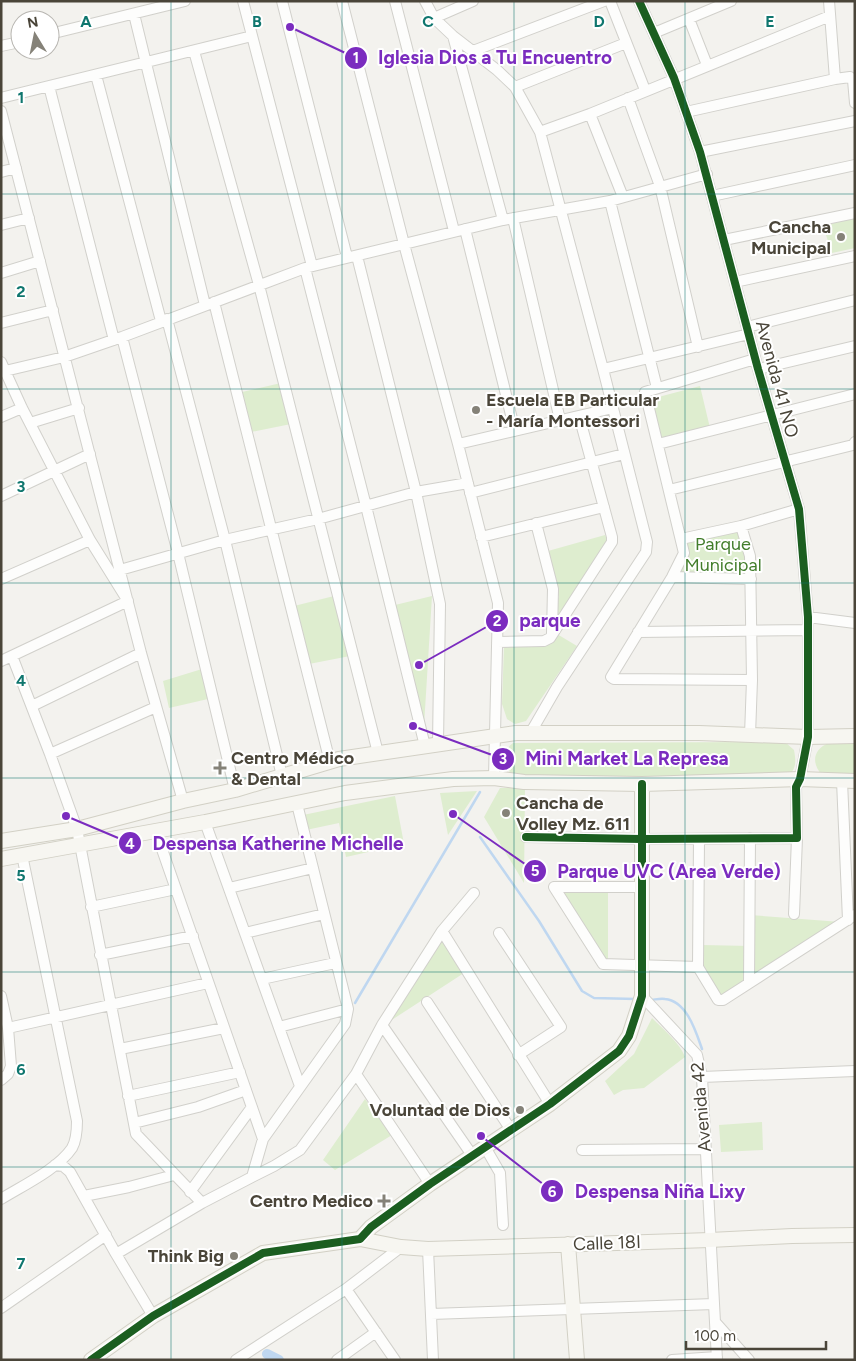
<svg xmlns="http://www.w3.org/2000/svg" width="856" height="1361" font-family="Figtree,sans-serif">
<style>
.green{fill:#deedcf}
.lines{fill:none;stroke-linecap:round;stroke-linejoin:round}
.stream{stroke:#bfd7f0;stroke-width:2.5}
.canal{stroke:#bfd7f0;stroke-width:10}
.street-casing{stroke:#d1d0cb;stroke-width:12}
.secondary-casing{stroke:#d2d0c5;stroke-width:16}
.street{stroke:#fdfdfc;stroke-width:10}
.secondary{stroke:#f7f6f1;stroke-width:14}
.cycleway-casing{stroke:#fff;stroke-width:11}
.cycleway{stroke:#1b5e20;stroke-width:8}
.grid{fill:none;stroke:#0f766e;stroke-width:1;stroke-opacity:0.55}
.poi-dot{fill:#858278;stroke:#fff;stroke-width:2}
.labels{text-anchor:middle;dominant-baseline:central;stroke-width:4;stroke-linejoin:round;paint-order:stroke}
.poi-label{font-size:18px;font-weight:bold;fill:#4a4539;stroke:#fff;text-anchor:end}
.street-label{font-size:18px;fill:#4a4539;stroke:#fff}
.park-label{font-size:18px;fill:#427d2b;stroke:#fff}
.grid-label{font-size:16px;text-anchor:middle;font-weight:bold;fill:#0f766e;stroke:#fff;stroke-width:4;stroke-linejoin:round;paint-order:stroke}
.leader{fill:none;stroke:#7b2cbf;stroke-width:2}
.callout-dot{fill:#7b2cbf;stroke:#fff;stroke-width:2}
.mark-label{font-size:15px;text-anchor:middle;font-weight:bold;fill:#fff}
.callout-label{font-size:19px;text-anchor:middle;font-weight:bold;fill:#7b2cbf;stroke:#fff;stroke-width:4;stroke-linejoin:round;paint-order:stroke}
</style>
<rect width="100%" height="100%" fill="#f3f2ee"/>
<path class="green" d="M854,218L855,248L832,253L823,226Z
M281,383L291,424L251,432L242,392Z
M700,386L710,428L661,440L651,399Z
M739,529L748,555V575H676L685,541Z
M605,535L609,544L556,624L555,604L559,597L548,551Z
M334,596L350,656L309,664L294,606Z
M432,596L424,726L395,605Z
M557,634L577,646L526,721L515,724L507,719L502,704L504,646H545L551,644Z
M202,669L208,699L169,708L163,681Z
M785,742L794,750C796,761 797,769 787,777H516C502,767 498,754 513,743Z
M829,743H855V778L822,775C811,763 813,749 829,743Z
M500,788H525L524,883L484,817Z
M477,791L448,835L440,793Z
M395,796L404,844L346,857L339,823L306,830L303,815Z
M557,887L608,888V964Z
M750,915L841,922L720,999L702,966V945L751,946Z
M442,937L464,973L384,1025Z
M652,1018C663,1029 680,1043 685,1057L644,1088L623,1090L614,1095L605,1081L634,1054Z
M365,1099L392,1135L335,1170L323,1160Z
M762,1122L763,1150L721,1152L719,1125Z"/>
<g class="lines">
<path class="stream" d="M480,837L539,921L582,991L594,998L636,999
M649,1000C654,1000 660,998 665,999C687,1001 696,1032 702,1049
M355,1003L480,792"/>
<path class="canal" d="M267,1354L279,1360"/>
<defs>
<path id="street" d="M243,1L312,266
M282,1L347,257
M342,1L404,244L458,444L498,603L494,778
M395,1L454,231
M425,1L434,18L453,36L497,70L515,87L540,132L603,369L647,542L646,552L557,687L531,732
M610,1L645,90
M829,1L835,79
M134,14L205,305
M434,18L473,1
M689,19L707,65
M654,33L731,1
M50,34L185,1
M453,36L503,220
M1,46L20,42
M194,51L259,285L378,753
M473,51L604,1
M96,75L161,321
M49,86L114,340
M515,87L626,43
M1,98L252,36
M628,98L660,186L698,347
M1,111L141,653L183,801
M686,112L835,79L850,77L853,80L855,103
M590,114L623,197
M540,132L590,114L830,16
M700,152L855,121
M1,172L16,168
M712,196L855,165
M610,201L657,388
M513,218L560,420
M1,225L29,218
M465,229L515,431
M724,240L855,213
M357,256L416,492L440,604L438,744
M305,268L366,506L425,746
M1,273L40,261
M735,282L855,256
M214,302L330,762
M167,319L225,540L282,776
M1,323L53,310
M747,327L855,300
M122,337L178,553L235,790
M1,362L22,408L90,540
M603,369L749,334
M758,369L855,346
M5,371L64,357L122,337L305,268L503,220L610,201L707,174
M1,417L22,408
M30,423L79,408
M458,444L613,408
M658,444L855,394
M669,490L853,445L855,442
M470,493L624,454
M1,496L90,454
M536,523L553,589L552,633
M741,526L750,556L752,680L750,735
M481,537L604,507
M681,539L741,526L799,509
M120,570L225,540L318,519L416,492L468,483
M672,577L751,579
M1,579L90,540L128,601L1,661
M808,617L855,623
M638,632L808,630
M497,642L544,641L550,638L612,542V537L579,416
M12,656L50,754L77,829L136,1134L202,1203
M752,680L614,679L611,677L672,577L684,553L645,392L755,359
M32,706L141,653
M50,754L156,707
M842,781L848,920
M205,822L300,1086
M156,832L263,1139
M526,837L642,839L797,838L796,787L800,779L808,737V617L799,509L758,369L700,152L674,78L639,1
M554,887L603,964L698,967L699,839
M554,887H642
M229,888L313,868
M91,907L176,889
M794,914L797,838
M442,931L550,1104
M245,933L324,914
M499,933L561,1027L518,1055
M100,955L193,936
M698,967L718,1000H723L855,915
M262,979L335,963
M749,983L750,838
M1,996L8,1028L11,1066L8,1074L1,1080
M642,996L697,1055L702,1077L717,1360
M427,1002L511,1130
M382,1025L472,1155
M279,1027L348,1009
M8,1028L208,983
M120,1049L224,1028
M356,1074L430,1184
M702,1077L855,1071
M128,1096L240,1072
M134,1123L198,1107L246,1090
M485,1147L500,1173L503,1225
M582,1150L705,1149
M55,1165L63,1166L70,1172L116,1254L153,1316
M252,1177L274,1166L300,1150L356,1074L382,1025L442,931L474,893
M190,1192L252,1107
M84,1196L129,1187L174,1175
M1,1199C22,1186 58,1169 72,1148C76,1141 77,1130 77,1121L22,855
M428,1249L433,1360
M116,1254L202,1203L252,1177L263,1139L345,1024L348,1009L297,804
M346,1289L395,1360
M1,1308L106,1235
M431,1314L714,1304
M716,1323L749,1360
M236,1360L346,1289L401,1247
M337,1360L376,1332
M672,1360L717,1357"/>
<path id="secondary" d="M1,841L77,829L183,801L235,790L339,759L516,733H699L808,737L855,736
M1,859L205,822L345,793L453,779L494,778L524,782L642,784L800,779L855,781
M360,1239L401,1247L428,1249L710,1240L792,1236L855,1235
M568,1244L577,1360
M91,1360L153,1316L263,1253L360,1239L371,1227L430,1184L550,1104L619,1051L629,1036L642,996V784"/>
</defs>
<use href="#street" class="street-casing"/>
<use href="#secondary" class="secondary-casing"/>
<use href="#street" class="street"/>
<use href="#secondary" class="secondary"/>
<defs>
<path id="cycleway" d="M526,837L642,839L797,838L796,787L800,779L808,737V617L799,509L758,369L700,152L674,78L639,1
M91,1360L153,1316L263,1253L360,1239L371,1227L430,1184L550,1104L619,1051L629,1036L642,996V784"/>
</defs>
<use href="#cycleway" class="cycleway-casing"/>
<use href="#cycleway" class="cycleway"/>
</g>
<path class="grid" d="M171,1V1360M342,1V1360M514,1V1360M685,1V1360M1,194H855M1,389H855M1,583H855M1,778H855M1,972H855M1,1167H855"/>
<g class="poi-dot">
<circle cx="841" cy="237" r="5"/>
<circle cx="476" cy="410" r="5"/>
<path d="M217.5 760.5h5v5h5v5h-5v5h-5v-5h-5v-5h5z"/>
<circle cx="506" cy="813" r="5"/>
<circle cx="520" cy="1110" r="5"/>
<path d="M381.5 1193.5h5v5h5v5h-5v5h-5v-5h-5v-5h5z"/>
<circle cx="234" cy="1256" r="5"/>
</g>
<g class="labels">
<g class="poi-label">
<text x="831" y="227">Cancha<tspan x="831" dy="21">Municipal</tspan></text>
<text x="486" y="400" text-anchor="start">Escuela EB Particular<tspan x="486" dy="21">- María Montessori</tspan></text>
<text x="231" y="758" text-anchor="start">Centro Médico<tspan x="231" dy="21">&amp; Dental</tspan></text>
<text x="516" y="803" text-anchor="start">Cancha de<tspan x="516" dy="21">Volley Mz. 611</tspan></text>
<text x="510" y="1110">Voluntad de Dios</text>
<text x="373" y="1201">Centro Medico</text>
<text x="224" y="1256">Think Big</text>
</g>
<g class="street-label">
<text transform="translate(777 379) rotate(75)">Avenida 41 NO</text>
<text transform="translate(701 1107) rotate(-95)">Avenida 42</text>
<text transform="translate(607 1243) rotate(-2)">Calle 18I</text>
</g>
<g class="park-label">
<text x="723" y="544">Parque<tspan x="723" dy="21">Municipal</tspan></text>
</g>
</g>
<g class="grid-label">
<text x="86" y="27">A</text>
<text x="257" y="27">B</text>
<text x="428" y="27">C</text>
<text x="599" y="27">D</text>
<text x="770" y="27">E</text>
<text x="21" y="103">1</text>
<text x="21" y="297">2</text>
<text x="21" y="492">3</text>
<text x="21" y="686">4</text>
<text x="21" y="881">5</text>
<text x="21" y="1075">6</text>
<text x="21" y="1269">7</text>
</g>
<path class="leader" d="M290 27L356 58M419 665L497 621M413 726L503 759M66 816L130 843M453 814L535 871M481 1136L552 1191"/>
<g class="callout-dot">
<circle cx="290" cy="27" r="5"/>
<circle cx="419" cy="665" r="5"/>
<circle cx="413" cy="726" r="5"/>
<circle cx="66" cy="816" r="5"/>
<circle cx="453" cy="814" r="5"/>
<circle cx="481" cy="1136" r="5"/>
<circle cx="356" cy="58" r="12"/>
<circle cx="497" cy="621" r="12"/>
<circle cx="503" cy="759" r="12"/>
<circle cx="130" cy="843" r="12"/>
<circle cx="535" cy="871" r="12"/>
<circle cx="552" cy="1191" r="12"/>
</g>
<g class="mark-label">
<text x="356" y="63">1</text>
<text x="497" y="626">2</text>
<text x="503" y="764">3</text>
<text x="130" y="849">4</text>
<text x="535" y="876">5</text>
<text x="552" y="1197">6</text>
</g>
<g class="callout-label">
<text x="495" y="64">Iglesia Dios a Tu Encuentro</text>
<text x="550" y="627">parque</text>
<text x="627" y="765">Mini Market La Represa</text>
<text x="278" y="850">Despensa Katherine Michelle</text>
<text x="669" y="878">Parque UVC (Area Verde)</text>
<text x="660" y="1198">Despensa Niña Lixy</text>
</g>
<rect width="856" height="1361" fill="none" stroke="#4a4539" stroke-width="5"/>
<g transform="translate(35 35) rotate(350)"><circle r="24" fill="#ffffff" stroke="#b7b5b0"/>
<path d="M0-4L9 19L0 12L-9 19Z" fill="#858278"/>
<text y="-8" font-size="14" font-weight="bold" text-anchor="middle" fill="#4a4539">N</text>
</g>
<path d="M686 1341v8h140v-8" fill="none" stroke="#4a4539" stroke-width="2.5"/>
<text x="694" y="1341" font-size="15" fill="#4a4539" stroke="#ffffff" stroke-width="4" paint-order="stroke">100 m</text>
</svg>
